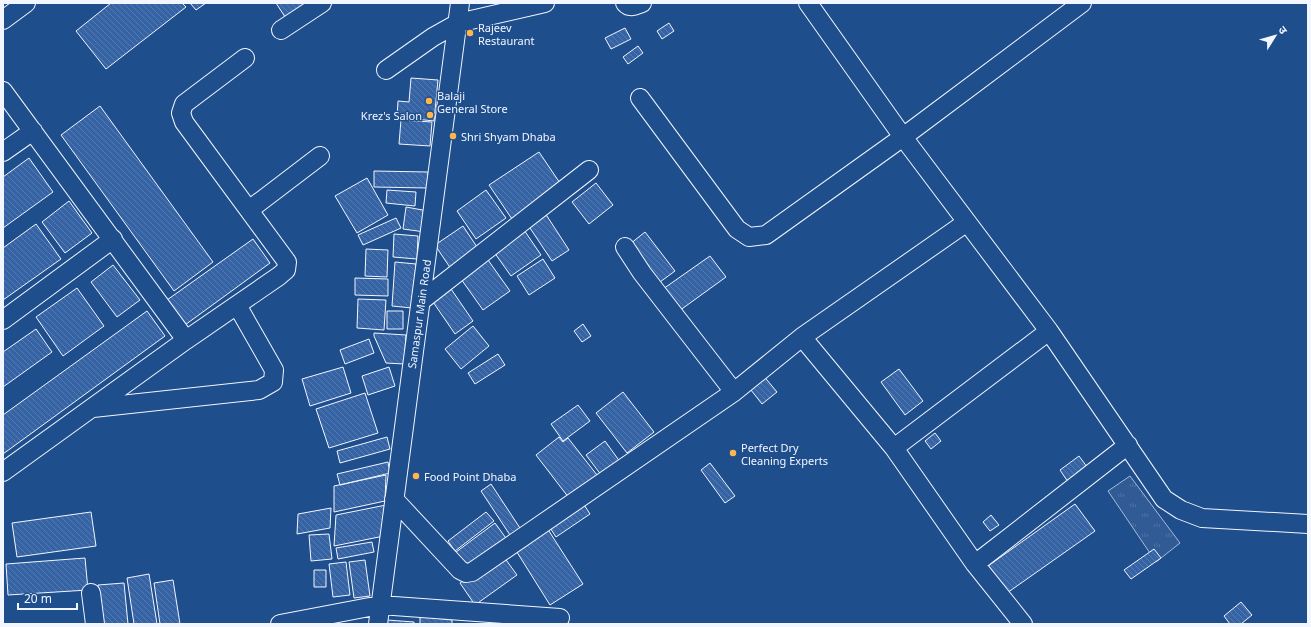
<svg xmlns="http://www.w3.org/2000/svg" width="1311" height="627" font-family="'Noto Sans','Noto Sans Devanagari',sans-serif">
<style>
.park{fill:url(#park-tufts);stroke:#a8bbd7}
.building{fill:url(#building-back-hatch);stroke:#f2f6ff}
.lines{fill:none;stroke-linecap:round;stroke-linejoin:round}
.street-casing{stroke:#f2f6ff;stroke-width:20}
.street{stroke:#1f4e8c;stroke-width:18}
.poi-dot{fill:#ffb74d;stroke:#1f4e8c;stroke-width:1.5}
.labels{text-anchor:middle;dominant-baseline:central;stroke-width:3;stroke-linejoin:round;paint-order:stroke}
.poi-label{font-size:11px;fill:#f2f6ff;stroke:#1f4e8c;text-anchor:start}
.street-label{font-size:11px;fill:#f2f6ff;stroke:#1f4e8c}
</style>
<defs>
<pattern id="park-tufts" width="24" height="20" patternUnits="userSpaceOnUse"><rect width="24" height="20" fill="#305b95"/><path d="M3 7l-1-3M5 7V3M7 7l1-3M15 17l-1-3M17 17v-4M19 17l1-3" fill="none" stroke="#4e73a5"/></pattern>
<pattern id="building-back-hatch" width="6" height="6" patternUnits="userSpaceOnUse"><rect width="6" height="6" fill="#3563a3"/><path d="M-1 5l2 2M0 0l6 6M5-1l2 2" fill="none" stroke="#537ab1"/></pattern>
</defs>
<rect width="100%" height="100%" fill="#1f4e8c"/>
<path class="park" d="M1130,476L1180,543L1156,562L1108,491Z"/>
<path class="building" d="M111,3H182L186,7L106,69L76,31Z
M190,3H206L196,10Z
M276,3H306L307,6L287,20Z
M669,23L674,31L662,39L657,31Z
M625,28L631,39L611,49L605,38Z
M638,46L643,53L628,64L623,57Z
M411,78L438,80L434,121L397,117L398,101L409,102Z
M100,106L213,262L174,291L61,135Z
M401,120L432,122L430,146L399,144Z
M539,152L564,189L514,222L489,185Z
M29,158L53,192L3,228V177Z
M374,171L428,172V188L374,187Z
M367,178L388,215L357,233L335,196Z
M596,183L613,205L589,224L572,202Z
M387,190L416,192L415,206L386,203Z
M486,190L506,218L476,239L457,211Z
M69,201L92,233L65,253L42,222Z
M406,207L428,211L425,232L403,229Z
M545,213L569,250L552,261L528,225Z
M396,218L401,228L363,245L358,235Z
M36,224L61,259L3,300V248Z
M463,226L481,253L453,272L435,245Z
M524,230L541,255L511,276L494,252Z
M645,232L675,271L660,282L630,244Z
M394,234L418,236L417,259L393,257Z
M253,239L270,263L185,325L167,300Z
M366,249L388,250L387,277L365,276Z
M710,256L726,277L679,311L663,289Z
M543,259L555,278L529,295L517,276Z
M488,260L510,291L483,310L461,279Z
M395,262L416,264L412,308L392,306Z
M113,265L140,300L117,317L91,282Z
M355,278L388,279V296L355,295Z
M449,286L473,321L455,334L431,299Z
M77,288L104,326L63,356L36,317Z
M358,299L386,300L384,330L357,328Z
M147,311L165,336L3,454V415Z
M387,311H403V329H387Z
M583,324L591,336L582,342L574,331Z
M473,326L489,346L461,369L445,349Z
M36,329L52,352L3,387V352Z
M374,333L406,335L404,364L386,363L374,336Z
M369,339L374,353L345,364L340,350Z
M498,354L505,365L475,384L468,373Z
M343,367L351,393L310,406L302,379Z
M389,367L395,386L368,395L362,376Z
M899,369L923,401L905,415L881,382Z
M762,374L777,392L762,404L747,385Z
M623,392L654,432L627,453L596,413Z
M365,393L378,433L329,448L316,409Z
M578,405L590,421L563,441L551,424Z
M935,433L941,441L931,449L925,441Z
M387,437L390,449L340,463L337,451Z
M559,437L563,442L568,438L597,475L569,498L536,455Z
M605,441L623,466L605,480L586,455Z
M1079,456L1090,471L1070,485L1060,470Z
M388,462L390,473L340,485L337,474Z
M710,463L735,496L725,503L701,470Z
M386,475L385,501L334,512V486Z
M491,484L520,528L510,535L481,491Z
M581,500L590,514L556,537L547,523Z
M1075,504L1095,531L1007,593L988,566Z
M386,505L384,536L334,546L336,515Z
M331,508L330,528L297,534L298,514Z
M91,512L96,546L17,557L12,523Z
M486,512L494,521L455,551L448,541Z
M991,515L999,525L990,531L983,522Z
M495,523L508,541L465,573L452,555Z
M547,528L583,584L550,605L515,549Z
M329,534L332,559L311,561L309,535Z
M372,542L374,552L338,559L336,548Z
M1154,549L1161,558L1131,579L1124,570Z
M501,553L517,575L475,605L460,583Z
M85,558L88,590L8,595L6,564Z
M365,560L370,596L354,598L349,562Z
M346,562L350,595L333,597L329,564Z
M314,570H326V587H314Z
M149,574L157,624H134L127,578Z
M173,580L180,624H160L154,583Z
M124,583L128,624H101L98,585Z
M1241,602L1252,615L1241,624H1230L1224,616Z
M420,616L452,620V624H420Z
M387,620L414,622V624H386Z"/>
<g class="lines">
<defs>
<path id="street" d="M625,3C630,9 636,5 642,3
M808,3L903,137L1049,331L1164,499L1181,510L1202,518L1308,524
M3,20L26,3
M281,30L322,3
M386,70L433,37L458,23L545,3
M3,91L186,340
M640,98L737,229L749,237L766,235L903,137L1082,3
M3,152L33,131
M249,210L320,156
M625,247L642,273L734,392
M421,301L589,170
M3,320L113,239
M802,337L894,448L975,564L1023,624
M93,408L259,390L273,382L274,370L237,305
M894,448L1049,331
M3,472L186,340L279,276L286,270L287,262L184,122L181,113L184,104L245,58
M394,499L460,570L466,573L472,572L734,392L802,337L967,222
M975,564L1128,445
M91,593L95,624
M280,624L380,605L560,618
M378,624L460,3"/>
</defs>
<use href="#street" class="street-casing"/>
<use href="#street" class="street"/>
</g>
<g class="poi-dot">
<circle cx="470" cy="33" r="4"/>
<circle cx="429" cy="101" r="4"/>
<circle cx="430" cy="115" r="4"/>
<circle cx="453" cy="136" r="4"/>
<circle cx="733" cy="453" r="4"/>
<circle cx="416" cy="476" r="4"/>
</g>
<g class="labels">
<g class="poi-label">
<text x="478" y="27">Rajeev<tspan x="478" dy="13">Restaurant</tspan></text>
<text x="437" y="95">Balaji<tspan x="437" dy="13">General Store</tspan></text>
<text x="422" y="115" text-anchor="end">Krez's Salon</text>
<text x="461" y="136">Shri Shyam Dhaba</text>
<text x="741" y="447">Perfect Dry<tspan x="741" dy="13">Cleaning Experts</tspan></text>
<text x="424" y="476">Food Point Dhaba</text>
</g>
<g class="street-label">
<text transform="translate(419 314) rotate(-82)">Samaspur Main Road</text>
</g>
</g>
<rect width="1311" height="627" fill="none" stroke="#f2f6ff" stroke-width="8"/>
<g transform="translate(1275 36) rotate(53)" stroke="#1f4e8c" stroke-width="3" paint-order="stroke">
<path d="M0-3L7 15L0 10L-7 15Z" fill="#f2f6ff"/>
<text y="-6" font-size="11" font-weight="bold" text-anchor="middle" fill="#f2f6ff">उ</text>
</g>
<path d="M18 603v6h59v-6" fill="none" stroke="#f2f6ff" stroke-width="2"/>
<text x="24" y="603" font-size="12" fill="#f2f6ff" stroke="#1f4e8c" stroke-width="3" paint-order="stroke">20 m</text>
</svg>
